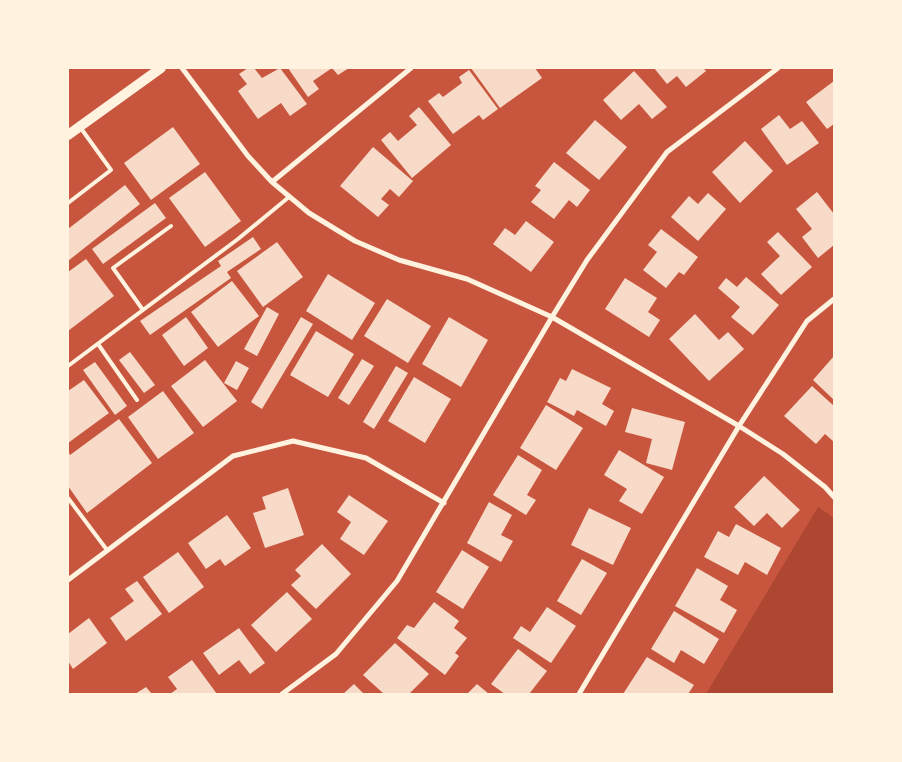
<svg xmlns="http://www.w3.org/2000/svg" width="902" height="762" font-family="Ubuntu,sans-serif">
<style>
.green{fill:#ae4732}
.building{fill:#f7dbc8}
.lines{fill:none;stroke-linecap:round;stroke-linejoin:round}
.service{stroke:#fff3e0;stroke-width:4}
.minor{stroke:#fff3e0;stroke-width:5}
.secondary{stroke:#fff3e0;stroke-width:10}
</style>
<rect width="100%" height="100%" fill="#c8553d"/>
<path class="green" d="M818,507L830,515L834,520V694H706Z"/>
<path class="building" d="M248,68H254L262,78L280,68L307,104L290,116L281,103L258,119L238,91L247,84L239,74Z
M288,68H349L338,75L332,68L313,81L319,89L308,97Z
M471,68H535L542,78L500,108Z
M654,68H703L706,71L686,87L677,76L667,84Z
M469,70L498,109L483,120L479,115L453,134L428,101L439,93L443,97L462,83L459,77Z
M634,71L667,107L652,119L639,104L621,120L603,100Z
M834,81V124L827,129L806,102Z
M419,107L451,145L412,178L381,140L390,132L398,141L417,125L409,116Z
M779,115L790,129L802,121L819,143L787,165L761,129Z
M595,120L627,147L599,180L566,153Z
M173,127L200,164L151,200L124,163Z
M745,141L773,171L740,203L712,172Z
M373,147L413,181L399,197L390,189L381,199L389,205L378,217L340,186Z
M554,162L590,190L577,207L569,200L554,219L531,202L541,190L535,186Z
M205,172L241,221L205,247L169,198Z
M125,185L140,204L68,261V229Z
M817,192L834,214V245L818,258L802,237L812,229L796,209Z
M708,193L726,209L698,241L671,217L689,196L698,204Z
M155,203L166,218L103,264L92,249Z
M526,221L554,242L531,272L493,244L505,228L515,235Z
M661,229L698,257L684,275L679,272L666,288L643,270L657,252L648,245Z
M778,232L812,267L781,295L761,274L780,256L767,242Z
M253,237L261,249L227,272L231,278L150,335L140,321L221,266L218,261Z
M277,242L303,277L263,307L237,271Z
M86,259L114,296L68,331V272Z
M328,274L375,303L352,340L306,311Z
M746,277L779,305L753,335L731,317L740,307L718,288L726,278L737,287Z
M625,278L657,298L648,312L660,320L649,337L605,309Z
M232,281L259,316L218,347L191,312Z
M387,299L431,326L408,363L364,336Z
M267,307L279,314L257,356L244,349Z
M695,314L719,340L728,332L744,349L709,381L669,339Z
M186,317L208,348L184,366L162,335Z
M301,317L313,324L262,409L251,402Z
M449,317L488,340L461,387L422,364Z
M316,331L354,354L328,397L290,375Z
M130,352L155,385L144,393L119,360Z
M834,356V400L813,380Z
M362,359L374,366L349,405L338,398Z
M205,360L237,401L203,427L171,386Z
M236,361L249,368L237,390L224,383Z
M95,362L127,406L115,415L83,370Z
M396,366L408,373L374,429L363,422Z
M572,369L611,388L602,404L614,411L606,426L577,410L574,416L547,402L560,378L566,381Z
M414,377L451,399L425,443L388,421Z
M84,380L109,413L68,443V391Z
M812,386L834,406V442L825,434L816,444L784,416Z
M163,391L194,433L158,459L128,417Z
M546,405L583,428L556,470L520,448Z
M632,408L685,422L672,470L646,463L652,439L625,432Z
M119,419L152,463L87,513L68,486V451L70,455Z
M619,450L664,477L642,514L619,501L627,489L604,475Z
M518,455L542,470L527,495L536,500L526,515L493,495Z
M764,476L800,510L782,528L767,513L754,526L734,507Z
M288,488L304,535L265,548L253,513L266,509L262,497Z
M349,495L388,521L364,555L340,539L351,522L337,512Z
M489,502L512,515L501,535L513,541L501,562L467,543Z
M589,508L631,528L613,565L571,545Z
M227,515L251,548L225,566L220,559L206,569L188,543Z
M736,524L781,548L767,575L745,562L738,575L704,557L718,531L729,537Z
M322,544L351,574L316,609L291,585L301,576L295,570Z
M462,550L489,567L463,609L436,592Z
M178,552L204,587L169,613L143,577Z
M582,559L607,573L581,615L557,601Z
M697,568L728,586L720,600L737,610L724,633L675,606Z
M137,581L162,614L126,641L110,618L134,601L125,589Z
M287,592L312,619L276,652L251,625Z
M434,602L459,621L454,628L467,638L455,653L459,656L445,675L397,638L407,625L414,628Z
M547,607L576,626L551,663L513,638L521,626L530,632Z
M674,611L719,639L704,664L681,650L674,663L651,649Z
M89,618L107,643L73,669L68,661V634Z
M239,628L265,663L250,674L239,660L219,675L203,653Z
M395,643L429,674L409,694H384L363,675Z
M518,649L547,671L529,694H505L491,684Z
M647,657L694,685L688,694H623Z
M192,660L217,694H170L177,689L168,677Z
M354,684L364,694H343Z
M477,684L489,694H467Z
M146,687L152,694H135Z"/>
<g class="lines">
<path class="service" d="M68,203L111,170L80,127
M143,310L113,268L171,226
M98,344L137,400
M68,366L238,239L289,197
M68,498L107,550"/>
<path class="minor" d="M182,68L248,156L272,182L309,213L355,241L399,260L467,279L552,317L739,426L783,454L825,487L834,497
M272,182L411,68
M68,580L233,456L293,441L366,458L444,503
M282,694L336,654L397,581L552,317L587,260L667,152L778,68
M579,694L739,426L807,321L834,299"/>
<path class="secondary" d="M68,135L161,68"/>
</g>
<rect width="902" height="762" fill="none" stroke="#fff3e0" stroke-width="138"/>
</svg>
